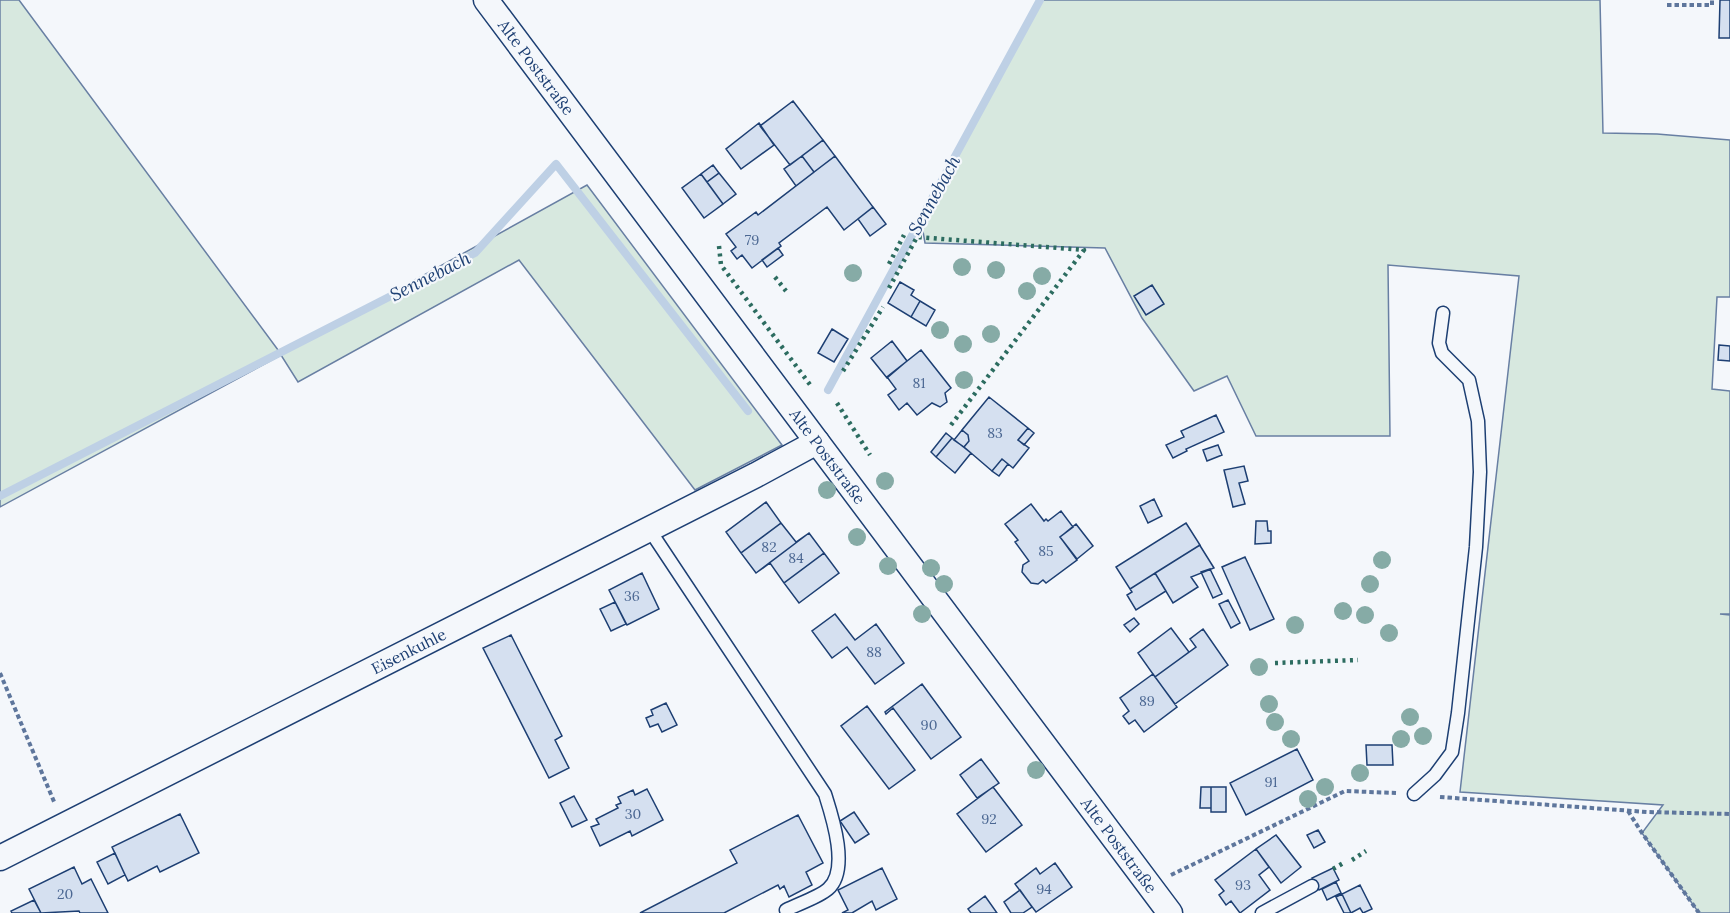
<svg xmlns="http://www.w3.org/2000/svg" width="1730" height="913" font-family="Lora,serif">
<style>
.green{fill:#d7e8df;stroke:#687fa3;stroke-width:1.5}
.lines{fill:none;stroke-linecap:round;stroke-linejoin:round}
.stream{stroke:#bed0e5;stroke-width:8}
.building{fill:#d5e0f0;stroke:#1d3f73;stroke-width:1.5}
.service-casing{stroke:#1d3f73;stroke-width:15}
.minor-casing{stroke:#1d3f73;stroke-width:27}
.path{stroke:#5e769c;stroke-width:4;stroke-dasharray:4.5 3;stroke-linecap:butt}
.service{stroke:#f4f7fb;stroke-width:12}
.minor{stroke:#f4f7fb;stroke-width:24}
.hedge{stroke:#2c6c60;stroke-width:4.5;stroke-dasharray:3 4.5;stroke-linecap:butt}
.tree{fill:#86aba6}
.labels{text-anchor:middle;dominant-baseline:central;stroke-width:4.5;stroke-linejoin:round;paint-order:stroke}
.number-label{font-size:14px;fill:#4b6792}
.street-label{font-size:16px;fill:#1d3f73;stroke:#f4f7fb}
.water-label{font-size:18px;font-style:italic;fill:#1d3f73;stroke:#f4f7fb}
</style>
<rect width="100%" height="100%" fill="#f4f7fb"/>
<path class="green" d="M0,0H19L281,354L587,185L782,445L695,490L519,260L298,382L281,355L0,507Z
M1042,0H1600L1603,133L1657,134L1730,140V297H1717L1712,389L1730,391V614H1720L1730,615V913H1699L1642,833L1663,805L1460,792L1519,276L1388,265L1390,436H1256L1227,376L1194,391L1142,318L1105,248L925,243L921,220Z"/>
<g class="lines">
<path class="stream" d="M828,390L1040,0
M0,496L475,253L556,164L748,411"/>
</g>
<path class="building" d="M1720,0H1730V38H1719Z
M793,101L823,140L790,165L760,126Z
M759,123L774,145L741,169L726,149Z
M823,140L835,156L814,172L802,156Z
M802,156L814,172L796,186L784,169Z
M835,156L873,207L844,230L827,207L779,243L781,246L752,268L742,255L737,259L731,251L736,247L726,234L756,212L758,215Z
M713,165L719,173L707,182L701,174Z
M719,173L736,194L723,204L707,182Z
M701,174L723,204L704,218L682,188Z
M873,207L886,224L870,236L858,219Z
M778,248L783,255L767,267L762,260Z
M900,282L914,290L911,295L920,301L911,317L888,303Z
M1152,285L1164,304L1146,315L1134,296Z
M920,301L935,310L926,326L911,317Z
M832,329L848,339L834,362L818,353Z
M892,341L907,361L887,378L871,358Z
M1719,345L1730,346V361L1718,360Z
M921,350L951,388L945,393L947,402L940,407L932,403L917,415L907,403L899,410L888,395L896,389L887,377Z
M989,397L1028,428L1018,440L1029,448L1013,468L1002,459L992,471L964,447L969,441L968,435L962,430Z
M1216,415L1224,432L1186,449L1187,451L1173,458L1166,445L1184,437L1181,431Z
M1028,428L1034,433L1024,445L1018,440Z
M962,430L968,435L969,441L964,447L954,440Z
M946,433L952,438L936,457L931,452Z
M952,438L971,453L955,473L936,457Z
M1218,445L1222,455L1207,461L1203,450Z
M1002,459L1008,464L999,476L992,471Z
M1244,466L1248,481L1239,483L1245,504L1233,507L1224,470Z
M1154,499L1162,516L1148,523L1140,506Z
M766,502L781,523L741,553L726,532Z
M1031,504L1044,521L1046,519L1048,521L1061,511L1073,527L1060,537L1077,560L1046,583L1043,580L1038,584L1031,583L1022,572L1023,565L1029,561L1015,542L1018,540L1005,524Z
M1256,521H1267L1268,531H1271V543L1255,544Z
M781,523L796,542L809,533L756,573L741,553Z
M1186,523L1200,545L1130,589L1116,567Z
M1076,524L1093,546L1077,559L1060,537Z
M809,533L824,553L784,583L770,563L756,573Z
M1199,544L1214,568L1191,577L1198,587L1173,603L1155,573L1200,545Z
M824,553L839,573L799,603L784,583Z
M1245,557L1274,619L1250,630L1222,567Z
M1210,569L1222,594L1213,598L1201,572Z
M642,573L659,609L627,625L609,590Z
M1155,573L1166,591L1136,610L1127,595L1132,592L1130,589Z
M1228,600L1240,623L1231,628L1219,604Z
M615,602L626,624L611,631L600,609Z
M835,614L855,640L876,624L904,663L875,684L847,647L832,658L812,631Z
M1134,618L1139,624L1130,632L1124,625Z
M1171,628L1189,652L1155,677L1138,653Z
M1203,629L1228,665L1175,704L1155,677L1196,647L1190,639Z
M511,635L562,736L555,740L569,768L549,778L483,648Z
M1153,674L1177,707L1144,732L1135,720L1129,724L1123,716L1129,711L1120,698Z
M922,684L961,737L931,759L893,708L886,714L885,712Z
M666,703L677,725L662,732L658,724L650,727L646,718L653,715L651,710Z
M867,706L915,770L889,789L841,726Z
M1366,745H1392L1393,765H1367Z
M1297,749L1313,780L1246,815L1230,783Z
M981,759L999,783L977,798L960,775Z
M993,787L1022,825L986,852L957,814Z
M1201,787H1211V808H1200Z
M1211,787H1226V812H1211Z
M647,789L663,820L632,836L630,831L600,846L591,827L599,824L596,819L618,808L616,805L621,803L618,797L633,790L635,795Z
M574,796L587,820L572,827L560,803Z
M854,812L869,834L855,843L840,821Z
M180,814L199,853L160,872L157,866L128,881L112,847Z
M798,815L823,863L806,872L812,885L789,897L784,886L780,889L778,885L724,913H640L737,863L730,850Z
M1318,830L1325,842L1314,848L1307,835Z
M1276,835L1301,867L1281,883L1256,849Z
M1256,849L1269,867L1259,875L1270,890L1240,913L1231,901L1226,905L1219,895L1224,891L1215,880Z
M115,853L125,875L108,884L97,862Z
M1055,863L1072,887L1036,912L1015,884L1036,868L1040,874Z
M74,867L82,884L91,879L108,913H80L79,911L41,913L29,889Z
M882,868L897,899L876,910L872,901L852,913H842L848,910L838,890Z
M1333,868L1339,880L1319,890L1312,878Z
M1336,882L1341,893L1327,900L1322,889Z
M1360,885L1372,909L1363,913L1360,908L1351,913L1342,894Z
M1020,890L1032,907L1023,913H1011L1004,902Z
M1342,894L1351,913H1344L1336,897Z
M985,896L997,913H971L968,909Z
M34,900L41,913H12L11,911Z"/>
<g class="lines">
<defs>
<path id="service" d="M649,529L825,794C832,816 850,870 828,889C819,897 798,904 786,910
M1414,794L1435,775L1452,752L1458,713L1476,547L1480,472L1478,421L1469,380L1442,353L1439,343L1443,313
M1262,913L1312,886"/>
<g id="minor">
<path id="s1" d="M486,0L1170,913"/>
<path id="s2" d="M0,858L756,475L817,442"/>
</g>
</defs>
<use href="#service" class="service-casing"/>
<use href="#minor" class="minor-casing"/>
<path class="path" d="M1667,5H1712V0
M0,673L55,804
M1440,797L1647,812L1730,814
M1628,811L1642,833L1699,913
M1171,875L1345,791L1396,793"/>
<use href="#service" class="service"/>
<use href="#minor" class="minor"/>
<path class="hedge" d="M719,246L721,265L811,386
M889,264L904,235
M775,277L786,291
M889,288L917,237L1084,250L951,425
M843,371L883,307
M837,403L870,455
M1275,663L1358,660
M1352,860L1366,851
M1333,869L1345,862"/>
</g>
<g class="tree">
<circle cx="962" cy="267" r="9"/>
<circle cx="996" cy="270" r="9"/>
<circle cx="853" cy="273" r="9"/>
<circle cx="1042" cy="276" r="9"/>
<circle cx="1027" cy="291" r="9"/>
<circle cx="940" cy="330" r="9"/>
<circle cx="991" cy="334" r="9"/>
<circle cx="963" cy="344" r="9"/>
<circle cx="964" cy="380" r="9"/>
<circle cx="885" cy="481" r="9"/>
<circle cx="827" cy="490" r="9"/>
<circle cx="857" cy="537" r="9"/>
<circle cx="1382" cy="560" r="9"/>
<circle cx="888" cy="566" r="9"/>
<circle cx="931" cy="568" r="9"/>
<circle cx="944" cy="584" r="9"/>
<circle cx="1370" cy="584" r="9"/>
<circle cx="1343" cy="611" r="9"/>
<circle cx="922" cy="614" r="9"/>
<circle cx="1365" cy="615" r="9"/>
<circle cx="1295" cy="625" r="9"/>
<circle cx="1389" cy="633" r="9"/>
<circle cx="1259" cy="667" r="9"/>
<circle cx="1269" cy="704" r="9"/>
<circle cx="1410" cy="717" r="9"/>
<circle cx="1275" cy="722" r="9"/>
<circle cx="1423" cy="736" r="9"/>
<circle cx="1291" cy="739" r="9"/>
<circle cx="1401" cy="739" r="9"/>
<circle cx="1036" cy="770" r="9"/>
<circle cx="1360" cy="773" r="9"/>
<circle cx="1325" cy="787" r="9"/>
<circle cx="1308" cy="799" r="9"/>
</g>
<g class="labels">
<g class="number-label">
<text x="752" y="240">79</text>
<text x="919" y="383">81</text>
<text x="995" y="433">83</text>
<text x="769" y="547">82</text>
<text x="1046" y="551">85</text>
<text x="796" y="558">84</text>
<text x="632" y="596">36</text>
<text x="874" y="652">88</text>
<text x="1147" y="701">89</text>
<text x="929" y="725">90</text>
<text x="1271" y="782">91</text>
<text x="633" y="814">30</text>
<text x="989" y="819">92</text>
<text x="1243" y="885">93</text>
<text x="1044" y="889">94</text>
<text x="65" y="894">20</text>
</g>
<g class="street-label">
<text stroke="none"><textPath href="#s1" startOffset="84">Alte Poststraße</textPath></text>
<text stroke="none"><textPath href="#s1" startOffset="570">Alte Poststraße</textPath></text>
<text stroke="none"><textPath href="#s2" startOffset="458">Eisenkuhle</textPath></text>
<text stroke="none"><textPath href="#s1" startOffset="1056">Alte Poststraße</textPath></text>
</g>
<g class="water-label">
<text transform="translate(934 195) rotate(-61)">Sennebach</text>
<text transform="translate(430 276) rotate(-27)">Sennebach</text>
</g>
</g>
</svg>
